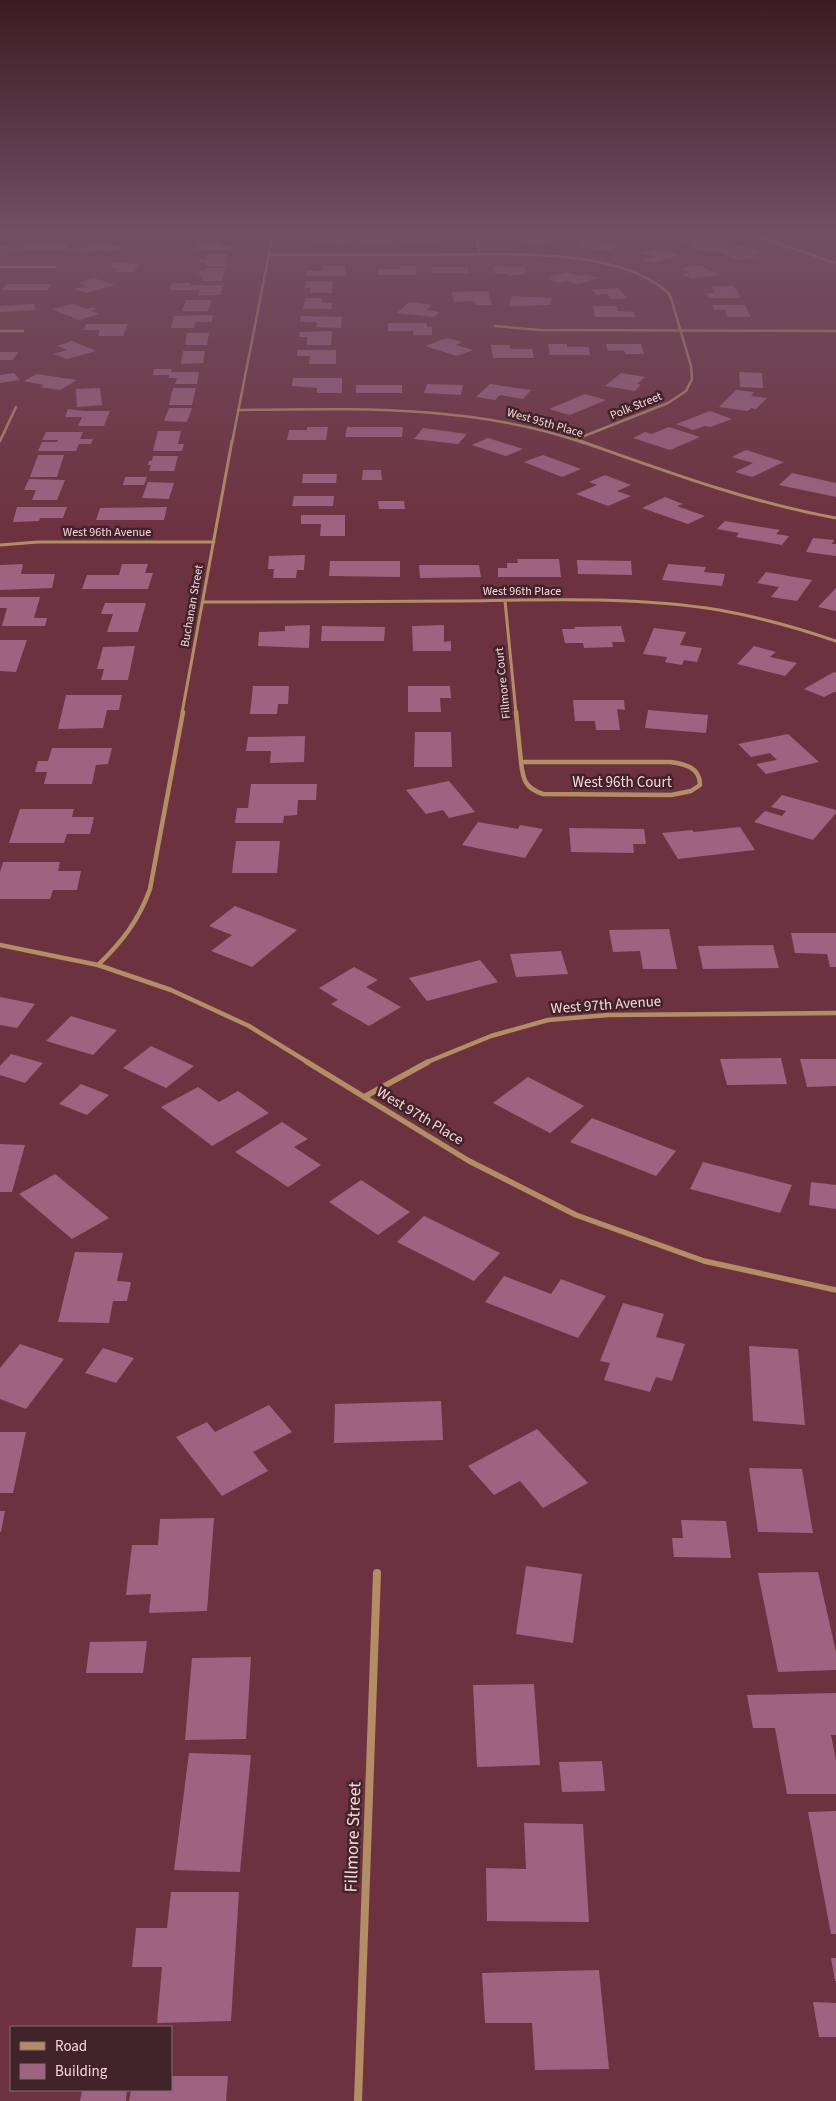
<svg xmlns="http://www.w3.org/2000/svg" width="836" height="2101" font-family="'Source Sans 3',sans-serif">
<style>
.building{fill:#9d6381}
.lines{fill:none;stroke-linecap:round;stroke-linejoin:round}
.minor-far4{stroke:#b38d66;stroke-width:2.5}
.minor-far3{stroke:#b38d66;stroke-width:3}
.minor-far2{stroke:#b38d66;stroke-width:4.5}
.minor-far1{stroke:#b38d66;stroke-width:5.5}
.minor{stroke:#b38d66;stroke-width:8}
.labels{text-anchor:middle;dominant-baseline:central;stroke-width:5;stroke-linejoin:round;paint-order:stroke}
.far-street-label{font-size:12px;fill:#fcd6dc;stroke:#40242a}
.street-label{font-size:15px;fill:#fcd6dc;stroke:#40242a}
.near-street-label{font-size:18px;fill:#fcd6dc;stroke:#40242a}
</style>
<rect width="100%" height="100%" fill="#6d323f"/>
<path class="building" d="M236,233L234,238H208L210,234Z
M514,233H532L554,241L539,246L514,239L520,237L510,235Z
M662,233H689L701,238L714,236L731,242L721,245L733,248L743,245L762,252L751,254L758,257L738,260L715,251L709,252L695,249L689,247L692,246Z
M799,233H836V236L809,241L796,236L803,235Z
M312,236H348L347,244H331L332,242H311Z
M361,237L391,239L390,244H360Z
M405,237L440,238V243H404Z
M586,240L613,243L612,244L619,245L611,251L577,247Z
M100,242L123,248L109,252L98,250L87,253L75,250Z
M199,242H220L219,246H232L231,250H196Z
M25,243H40L39,244L70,245L67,250H21Z
M0,246H11L7,256H0Z
M655,249L679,255L654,263L643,260L654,257L641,253Z
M208,254H228L226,266H205L206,262H199V259H207Z
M114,262H130L129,264H138L134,272H115L116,268H111Z
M700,265L718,275L691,279L682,274L691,273L680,268Z
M323,266H346L345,276H307V271H323Z
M399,266H416V275H377L378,269H399Z
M494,266L524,267L526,274L508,276L507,274H495Z
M432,267H468V273H433Z
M206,268H225L222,281H202L203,276H199L200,271H205Z
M566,272L579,276L585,274L599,278L578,284L566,281L560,283L548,279L554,277L550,276Z
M94,278L115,285L86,293L75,289L87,286L78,283Z
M306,281H333L332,293H310L311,288H305Z
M172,283H191L190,285H223L220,295H198L200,290H169Z
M6,284H51L48,290H2Z
M711,286H734L741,298H709L707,293H715Z
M618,288L627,298L611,299L607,294L597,295L592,290Z
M488,291L492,305H476L475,301L454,302L451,292Z
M512,296L552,298L550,305L509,306Z
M305,298H322V303H332L331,309H303Z
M186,300H212L208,311H182Z
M409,302L432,305L426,310L440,312L434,317L397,313Z
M34,304L36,310L0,312V306Z
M73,304L86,309L92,307L97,309L91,311L99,314L79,320L52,309Z
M712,305H745L751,317H727L725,310H714Z
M593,306H616L618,311L634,312L635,317H595Z
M213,315L212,322H195L194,328H171L174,316Z
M301,316L342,317L341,328L316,327L317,322H300Z
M388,323H427V327H432V335H413V331H388Z
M86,324H128L123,336H98L100,330H83Z
M332,331L331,345H307V337H299L300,332Z
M187,333H209L207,345H185Z
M447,338L462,342L456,345L473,350L457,356L425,346Z
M72,341L96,351L67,359L53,354L67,350L57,346Z
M548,344H567V347H589L590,355H550Z
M606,344H641L644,354H625L624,350L608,351Z
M491,345H510V349H532L534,358H493Z
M297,350H336V364H309L310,356H297Z
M183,351H205L203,363L181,364Z
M0,352H18L13,360H0Z
M154,369H172L171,372H199L197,384H175L177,378H169V375H153Z
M739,372L762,373L763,388L740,387Z
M14,373L20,380L0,383V375Z
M621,373L645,377L637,384L641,385L635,391L605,386Z
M37,374L77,380L60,390L40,387L44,385L24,381Z
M293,378H342V393H317V388L292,386Z
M427,384L463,385L461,395L424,393Z
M490,384L531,390L523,399L500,395L495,400L476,397Z
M356,385H402V393H356Z
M100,388L102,405L77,407L76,389Z
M173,388H196L192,405H169Z
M736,390L754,392L751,396L767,398L756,409L751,408L748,411L719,407Z
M585,394L606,400L570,415L549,409Z
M169,408H192L187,422L164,421Z
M68,409L84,411H110L104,426H78L82,417H65Z
M710,411L732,419L710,427L705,426L693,430L676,424Z
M307,427H328L326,440H287L289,430H307Z
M347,427H403L402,437H345Z
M669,427L700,437L670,450L633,438L645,432L652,434Z
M423,428L467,434L458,444L414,439Z
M158,431H181L178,444H184L182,451H153Z
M46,432H83L80,439H93L91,444H79L76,451H38L42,442H57L58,440H42Z
M488,438L523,449L506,456L472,445Z
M746,450L784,462L752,477L735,472L753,463L732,457Z
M38,455H64L57,477H30Z
M543,455L581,469L562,477L524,462Z
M153,456H178L174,471H149L151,465H148L149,461H152Z
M363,470H381L382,480H362Z
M792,473L836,483V497L779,485Z
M303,474H337L336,483H302Z
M605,475L631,485L617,491L631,496L608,506L576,494L597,485L589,482Z
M125,477H147L144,485H123Z
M29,479L65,480L57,500H32L36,490H24Z
M148,482L174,483L169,499L142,498Z
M294,496H334L333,506H292Z
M665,497L683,504L677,506L705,516L688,524L642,508Z
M378,501H404L405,509H379Z
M17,507H67L63,518H40L39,521L13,522Z
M167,507L164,520H96L100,508Z
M301,515H345V536H320L321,524H301Z
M725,521L780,530L776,534L789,536L782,545L736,537L739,533L717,529Z
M813,538L834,540L832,544H836V556L806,552Z
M305,555L304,570H297L296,578H273L274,569H268L269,556Z
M517,559H559L561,577H498V568H507V563H518Z
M577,560L631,561L632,575L578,574Z
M330,561H400V577L329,576Z
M23,564L21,574H55L52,588L0,590V565Z
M122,564H148L145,573H153L148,589H82L87,575H119Z
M668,564L706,567L704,572L725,574L722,586L662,580Z
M419,565H479L481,577L420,578Z
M766,572L812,580L797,601L771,597L779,587L757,583Z
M836,588V611L818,607Z
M0,597H40L34,618H47L45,626H2L7,608H0Z
M105,603H146L138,632H107L113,614H101Z
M310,625L309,648L258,646L259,632L285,631V626Z
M444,625V642L451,641V651H413L412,626Z
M322,626L385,627L384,641H321Z
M621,626L625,642H612L613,647L584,648L583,643H565L562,629H575L574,627Z
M654,628L686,632L680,645L702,648L697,662L684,660L682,665L665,662L667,657L643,654Z
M0,640H27L16,672L0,671Z
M135,646L128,680H101L104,669H97L103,647Z
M754,646L776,652L770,657L797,663L785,676L737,664Z
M834,672L836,673V692H834L824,697L804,689Z
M253,686H289L288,704H278L277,714H250Z
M408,686H450L451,698H440L441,712H408Z
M66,695H122L119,710H107L103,728L58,729Z
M573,700H624L625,710L617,709L620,730H596L595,721H575Z
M648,710L708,715L706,733L645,728Z
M415,732H451L452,767H414Z
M788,734L819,762L766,774L756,764L777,760L770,753L751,757L738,744Z
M305,736L304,762L270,763L271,751H246L248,737Z
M52,748H112L108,764L96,765L92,784H44L47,772H35L38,761H48Z
M449,781L475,812L449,818L443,810L426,814L406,790Z
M251,784H317L316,800H298L297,815L284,816L283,823H235L237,808H248Z
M782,795L836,810V813L813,840L754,822L765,811L782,816L786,811L771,807Z
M20,809H74L72,817H94L90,834H67L64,843H9Z
M478,822L518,829L520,825L543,829L525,858L462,845Z
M740,827L755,850L678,859L662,833L692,830L694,832Z
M569,828L644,829L646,844H633L634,853L571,852Z
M236,841H280L277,873H232Z
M3,862H60L58,871H81L77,890H53L50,899H0V872Z
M235,906L297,930L252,967L211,951L232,935L209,926Z
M669,929L677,969H643L640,951L613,952L609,930Z
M791,933H836V967H830L827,954L795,953Z
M773,945L779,968L703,969L698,946Z
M561,951L568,974L516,977L510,954Z
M480,960L498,982L427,1001L409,978Z
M354,967L378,980L366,987L401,1007L369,1026L331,1004L338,1000L319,988Z
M0,997L35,1004L17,1028L0,1025Z
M71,1016L117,1030L93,1055L46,1041Z
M151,1046L194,1066L166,1088L123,1068Z
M11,1054L43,1063L25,1083L0,1075V1066Z
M781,1058L787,1084L727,1085L720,1059Z
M800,1059H836V1086L807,1087Z
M528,1077L584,1106L550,1133L493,1103Z
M81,1084L109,1095L87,1115L59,1104Z
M198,1087L219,1102L238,1091L269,1113L212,1146L161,1107Z
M592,1118L676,1151L656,1176L570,1142Z
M282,1122L308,1139L294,1147L321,1165L288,1187L235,1152Z
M0,1144L25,1145L12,1192H0Z
M703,1162L792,1185L780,1213L690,1189Z
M55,1174L109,1218L72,1239L19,1194Z
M361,1180L410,1212L378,1235L329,1202Z
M811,1182L836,1185V1209L809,1205Z
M424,1216L500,1253L474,1281L397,1242Z
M75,1252L123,1253L117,1281L131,1282L127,1301H113L109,1323L58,1322Z
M504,1276L551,1294L561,1279L606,1296L578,1338L485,1302Z
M623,1303L664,1314L656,1337L685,1344L672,1381L656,1377L650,1392L604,1380L610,1363L600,1361Z
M20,1344L64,1359L26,1409L0,1399V1368Z
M749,1346L798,1349L805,1425L753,1421Z
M103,1348L134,1358L116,1383L85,1373Z
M441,1401L443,1440L334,1443L335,1404Z
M269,1405L292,1432L253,1452L268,1471L222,1496L176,1437L207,1422L215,1432Z
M537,1429L588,1483L543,1508L520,1481L494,1495L468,1466Z
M0,1432H26L13,1493H0Z
M749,1468L802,1469L813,1533L758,1532Z
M0,1511H5L1,1532H0Z
M214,1518L207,1611L149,1613L151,1594L126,1595L132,1545H158L160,1519Z
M681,1520L726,1521L731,1558L674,1557L672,1538H683Z
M526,1566L582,1574L573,1643L516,1634Z
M818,1572L836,1652V1670L778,1672L758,1573Z
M147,1641L143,1673H86L90,1642Z
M251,1657L246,1739L185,1740L192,1658Z
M534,1684L540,1765L477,1767L473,1685Z
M836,1693V1735H831L836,1760V1794H787L775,1728H753L747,1695Z
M189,1753L251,1755L240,1872L174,1870Z
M602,1761L605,1791L562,1792L559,1762Z
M836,1811V1934H831L808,1812Z
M524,1823L583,1824L589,1922L487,1921L486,1868L526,1869Z
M171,1892H239L231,2021L157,2023L162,1967H132L136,1928H167Z
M831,1958H836V1981H835Z
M599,1970L609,2069L535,2070L532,2023H485L482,1973Z
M813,2002L836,2003V2037H819Z
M171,2076H228L226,2101H129L131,2090H171Z
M82,2090H127L126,2101H80Z"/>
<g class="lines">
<path class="minor-far4" d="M477,233L479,255
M747,233L836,263
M269,255C317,255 365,255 413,255C480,255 599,246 655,283C661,287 666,290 670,295L691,366L692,379L686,391L668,403L574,440
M0,267H55
M495,326L540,330L836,331
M0,331H23
M238,410C355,409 472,404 584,443
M0,441L16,407
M232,443L273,233"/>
<path class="minor-far3" d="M580,441C665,471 748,502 836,518
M0,545L38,542H214
M505,601L516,713
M203,602C287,602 372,602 456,601C543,600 633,596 719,610C759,617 798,628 836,641
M182,713L232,441"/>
<path class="minor-far2" d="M516,712L521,762
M521,762H670C685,764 700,767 700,785L691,791L671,795L543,794C525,788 523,780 521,762Z
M0,945L98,965L171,990L249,1026L309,1063
M98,965C122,942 139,920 150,889L183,712
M425,1063L491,1036L548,1020L608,1015L836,1013"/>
<path class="minor-far1" d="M307,1062L469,1161L576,1215L704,1261L836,1290
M364,1097L428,1062"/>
<path class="minor" d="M358,2101L377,1573"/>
</g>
<linearGradient id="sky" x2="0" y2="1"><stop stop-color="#3c1c23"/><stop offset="0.44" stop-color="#724f63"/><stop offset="1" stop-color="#724f63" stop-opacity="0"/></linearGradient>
<rect width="836" height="527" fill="url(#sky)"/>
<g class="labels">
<g class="far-street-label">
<text transform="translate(636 406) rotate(-22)">Polk Street</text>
<text transform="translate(545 423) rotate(16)">West 95th Place</text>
<text x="107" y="532">West 96th Avenue</text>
<text x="522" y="591">West 96th Place</text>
<text transform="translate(192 606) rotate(-80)">Buchanan Street</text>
<text transform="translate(503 683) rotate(-96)">Fillmore Court</text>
</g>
<g class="street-label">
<text x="622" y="782">West 96th Court</text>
<text transform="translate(606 1005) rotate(-4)">West 97th Avenue</text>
<text transform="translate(420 1116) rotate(31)">West 97th Place</text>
</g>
<g class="near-street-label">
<text transform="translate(353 1837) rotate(-88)">Fillmore Street</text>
</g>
</g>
<rect x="10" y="2026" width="162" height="65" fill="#40242a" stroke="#8b6b71"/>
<rect x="20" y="2042" width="25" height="8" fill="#b38d66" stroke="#8b6b71"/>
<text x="55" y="2051" font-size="15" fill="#fcd6dc">Road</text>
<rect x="20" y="2064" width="25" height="15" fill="#9d6381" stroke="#8b6b71"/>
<text x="55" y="2076" font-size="15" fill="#fcd6dc">Building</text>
</svg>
